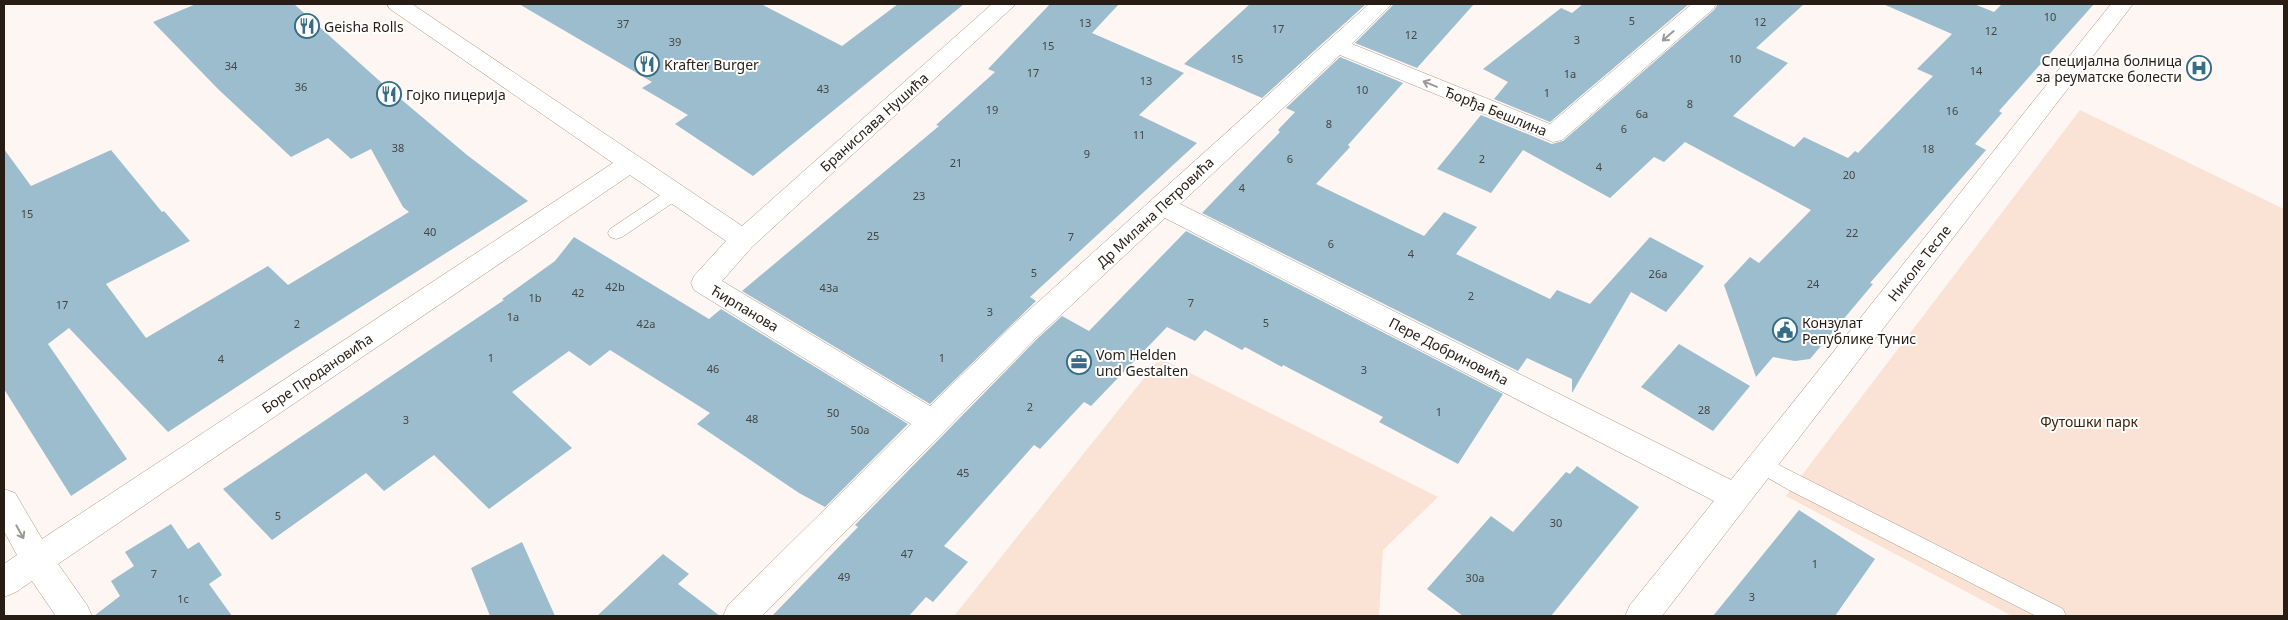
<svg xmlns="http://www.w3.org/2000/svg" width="2288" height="620" font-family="'Noto Sans',sans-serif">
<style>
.green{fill:#fae3d4}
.building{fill:#9cbdce}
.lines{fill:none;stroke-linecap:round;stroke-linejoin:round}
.service-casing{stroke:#b09481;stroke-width:1}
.minor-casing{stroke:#b09481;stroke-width:1}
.service{fill:#fff;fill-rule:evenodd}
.minor{fill:#fff;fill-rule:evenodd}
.oneway{stroke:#9e9996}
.labels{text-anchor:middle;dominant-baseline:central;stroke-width:4;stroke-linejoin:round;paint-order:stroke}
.number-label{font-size:11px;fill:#454543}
.poi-label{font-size:14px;fill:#281d15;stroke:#fff;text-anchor:start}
.street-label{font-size:14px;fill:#281d15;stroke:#fff}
.park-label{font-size:14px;fill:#402109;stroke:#fff}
</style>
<rect width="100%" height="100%" fill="#fdf6f2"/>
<path class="green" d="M2080,110L2284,209V616H2012L1786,496Z
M1160,358L1438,497L1383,550L1379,616H954Z"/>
<path class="building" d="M196,4H294L383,84L467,155L528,201L290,352L168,432L69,328L48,344L127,459L71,496L4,389V149L31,186L111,150L162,212L164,211L190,241L106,284L146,338L268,266L288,285L409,212L403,207L371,149L351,159L328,138L291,157L218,89L153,22Z
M519,4H761L842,46L898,4H964L753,176L675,124L688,115L642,88L652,82Z
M1050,4H1119L1092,33L1184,73L1139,115L1197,143L1030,297L1036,301L930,404L742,291L939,126L936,125L995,72L988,69Z
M1250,4H1366L1262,98L1184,64Z
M1394,4H1474L1417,68L1355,43Z
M1583,4H1689L1550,122L1494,99L1508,82L1483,69L1561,8L1572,13Z
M1718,4H1804L1756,48L1788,63L1733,116L1794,147L1804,137L1848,158L1855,151L1858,153L1933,76L1917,69L1952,34L1883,4H1974L1994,12L2002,4H2094L1999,111L2002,113L1975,144L1986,150L1870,283L1873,284L1810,359L1795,361L1773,357L1756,377L1724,285L1750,257L1759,263L1811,210L1685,142L1664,162L1654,157L1610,198L1523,150L1491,193L1437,169L1481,115L1552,144L1563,141L1714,10Z
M1340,57L1403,83L1348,145L1350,147L1316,184L1424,236L1444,212L1477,227L1456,254L1550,299L1557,290L1590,304L1650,237L1704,266L1666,312L1631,292L1572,393V379L1527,358L1518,371L1202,213L1280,132L1278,130L1295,112L1286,108Z
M1186,231L1503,394L1458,464L1379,422L1383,417L1283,365L1282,367L1245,347L1242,350L1205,330L1195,341L1167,327L1091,406L1084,402L1040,449L1034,445L944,546L968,562L933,602L926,597L909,616H772L858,527L855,525L1037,339L1062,316L1089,331Z
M574,237L709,319L721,309L908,424L825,507L799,493L697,424L710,413L610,350L590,366L569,351L512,392L572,448L489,509L434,455L384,491L366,473L272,540L223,489L504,300L502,299L555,261Z
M1679,344L1750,386L1713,431L1641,387Z
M1577,466L1639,507L1551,616H1463L1427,589L1491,516L1513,532L1566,472L1570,474Z
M1799,510L1875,559L1835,616H1713Z
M171,524L188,549L199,542L222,575L209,584L232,616H94L120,596L111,581L134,566L125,552Z
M522,542L555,616H490L471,568Z
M663,554L689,574L678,584L720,616H597Z"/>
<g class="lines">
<defs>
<path id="service" d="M674,188L680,190L682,194L680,198L622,237L616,239L610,237L608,233L610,229L668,190Z
M1761,456L2063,609L2066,616H2036L1789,490L1754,470L1751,464L1754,458Z"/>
<path id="minor" d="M387,4H412L742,226L992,4H1016L752,247L722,281L930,406L1016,322L1369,4H1392L1352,44L1550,124L1692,4H1716L1713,9L1562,140L1553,142L1340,55L1180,204L1731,480L2111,4H2133L1662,616H1625L1630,605L1714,501L1165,218L1036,338L762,616H723L728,605L911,424L694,290L691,283L694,276L726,241L630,175L58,564L87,605L92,616H56L32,581L16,592L4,597V564L17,555L4,531V489L15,493L42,539L613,163L390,9Z"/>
</defs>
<use href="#service" class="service-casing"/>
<use href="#minor" class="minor-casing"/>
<use href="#service" class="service"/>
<use href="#minor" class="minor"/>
</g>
<defs><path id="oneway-shaft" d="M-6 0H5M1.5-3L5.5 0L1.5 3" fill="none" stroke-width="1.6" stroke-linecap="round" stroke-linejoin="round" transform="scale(1.25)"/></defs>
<g class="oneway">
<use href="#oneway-shaft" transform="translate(1668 36) rotate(139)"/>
<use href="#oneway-shaft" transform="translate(1430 84) rotate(-158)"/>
<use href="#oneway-shaft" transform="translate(20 532) rotate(61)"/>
</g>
<defs>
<symbol id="restaurant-ring" viewBox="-11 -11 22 22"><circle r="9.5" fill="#fff" stroke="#346d86" stroke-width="1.5"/><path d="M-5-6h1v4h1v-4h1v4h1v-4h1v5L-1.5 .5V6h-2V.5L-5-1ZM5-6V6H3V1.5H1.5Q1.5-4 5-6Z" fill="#346d86"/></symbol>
<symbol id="hospital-ring" viewBox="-11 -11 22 22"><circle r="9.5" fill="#fff" stroke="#346d86" stroke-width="1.5"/><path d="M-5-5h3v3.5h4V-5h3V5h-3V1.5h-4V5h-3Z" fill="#346d86"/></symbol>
<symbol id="civic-ring" viewBox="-11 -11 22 22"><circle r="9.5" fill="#fff" stroke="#346d86" stroke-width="1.5"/><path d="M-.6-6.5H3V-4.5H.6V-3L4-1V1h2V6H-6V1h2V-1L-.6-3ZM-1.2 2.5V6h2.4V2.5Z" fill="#346d86"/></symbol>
<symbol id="office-ring" viewBox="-11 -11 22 22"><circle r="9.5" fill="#fff" stroke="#346d86" stroke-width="1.5"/><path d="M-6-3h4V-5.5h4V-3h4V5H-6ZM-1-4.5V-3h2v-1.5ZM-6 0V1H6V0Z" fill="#346d86"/></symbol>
</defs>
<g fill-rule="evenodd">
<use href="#restaurant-ring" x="293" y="12" width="28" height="28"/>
<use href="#restaurant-ring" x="633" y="50" width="28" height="28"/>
<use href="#hospital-ring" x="2185" y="54" width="28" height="28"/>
<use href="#restaurant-ring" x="375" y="80" width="28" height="28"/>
<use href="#civic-ring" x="1771" y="316" width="28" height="28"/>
<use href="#office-ring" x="1065" y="348" width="28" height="28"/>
</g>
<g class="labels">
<g class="number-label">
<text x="2050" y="16">10</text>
<text x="1632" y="20">5</text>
<text x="1760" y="21">12</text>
<text x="1085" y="22">13</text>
<text x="623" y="23">37</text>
<text x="1278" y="28">17</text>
<text x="1991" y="30">12</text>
<text x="1411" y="34">12</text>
<text x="1577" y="39">3</text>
<text x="675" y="41">39</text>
<text x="1048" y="45">15</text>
<text x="1237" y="58">15</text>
<text x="1735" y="58">10</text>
<text x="231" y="65">34</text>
<text x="1976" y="70">14</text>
<text x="1033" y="72">17</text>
<text x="1570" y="73">1a</text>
<text x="1146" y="80">13</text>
<text x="301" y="86">36</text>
<text x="823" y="88">43</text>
<text x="1362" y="89">10</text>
<text x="1547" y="92">1</text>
<text x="1690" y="103">8</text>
<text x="992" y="109">19</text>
<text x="1952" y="110">16</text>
<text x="1642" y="113">6a</text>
<text x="1329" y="123">8</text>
<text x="1624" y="128">6</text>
<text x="1139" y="134">11</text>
<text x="398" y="147">38</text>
<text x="1928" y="148">18</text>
<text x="1087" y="153">9</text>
<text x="1290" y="158">6</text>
<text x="1482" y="158">2</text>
<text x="956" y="162">21</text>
<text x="1599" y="166">4</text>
<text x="1849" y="174">20</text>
<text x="1242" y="187">4</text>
<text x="919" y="195">23</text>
<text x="27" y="213">15</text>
<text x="430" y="231">40</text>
<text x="1852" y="232">22</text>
<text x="873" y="235">25</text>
<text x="1071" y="236">7</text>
<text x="1331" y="243">6</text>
<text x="1411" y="253">4</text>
<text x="1034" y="272">5</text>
<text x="1658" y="273">26a</text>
<text x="1813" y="283">24</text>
<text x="615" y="286">42b</text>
<text x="829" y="287">43a</text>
<text x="578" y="292">42</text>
<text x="1471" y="295">2</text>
<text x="535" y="297">1b</text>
<text x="1191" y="302">7</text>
<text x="62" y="304">17</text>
<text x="990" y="311">3</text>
<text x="513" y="316">1a</text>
<text x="1266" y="322">5</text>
<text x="297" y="323">2</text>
<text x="646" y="323">42a</text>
<text x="491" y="357">1</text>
<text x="942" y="357">1</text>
<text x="221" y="358">4</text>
<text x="713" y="368">46</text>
<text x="1364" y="369">3</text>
<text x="1030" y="406">2</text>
<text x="1704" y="409">28</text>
<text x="1439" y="411">1</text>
<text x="833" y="412">50</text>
<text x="752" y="418">48</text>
<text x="406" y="419">3</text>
<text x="860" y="429">50a</text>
<text x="963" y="472">45</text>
<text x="278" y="515">5</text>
<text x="1556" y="522">30</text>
<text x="907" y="553">47</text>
<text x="1815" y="563">1</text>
<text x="154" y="573">7</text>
<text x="844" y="576">49</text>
<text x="1475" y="577">30a</text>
<text x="1752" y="596">3</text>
<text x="183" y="598">1c</text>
</g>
<g class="poi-label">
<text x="324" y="26">Geisha Rolls</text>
<text x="2182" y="60" text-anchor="end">Специјална болница<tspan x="2182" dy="16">за реуматске болести</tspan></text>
<text x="664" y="64">Krafter Burger</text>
<text x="406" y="94">Гојко пицерија</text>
<text x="1802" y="322">Конзулат<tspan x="1802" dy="16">Републике Тунис</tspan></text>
<text x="1096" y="354">Vom Helden<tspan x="1096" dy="16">und Gestalten</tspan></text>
</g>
<g class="street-label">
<text transform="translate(1496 111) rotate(22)">Ђорђа Бешлина</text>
<text transform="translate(874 122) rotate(-42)">Бранислава Нушића</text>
<text transform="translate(1155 212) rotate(-43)">Др Милана Петровића</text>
<text transform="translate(1919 263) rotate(-52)">Николе Тесле</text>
<text transform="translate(745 308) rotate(31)">Ћирпанова</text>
<text transform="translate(1449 351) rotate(27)">Пере Добриновића</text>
<text transform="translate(317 373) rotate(-34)">Боре Продановића</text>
</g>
<g class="park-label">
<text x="2089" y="421">Футошки парк</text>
</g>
</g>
<rect width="2288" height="620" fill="none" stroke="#281d15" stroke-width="10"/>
</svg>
